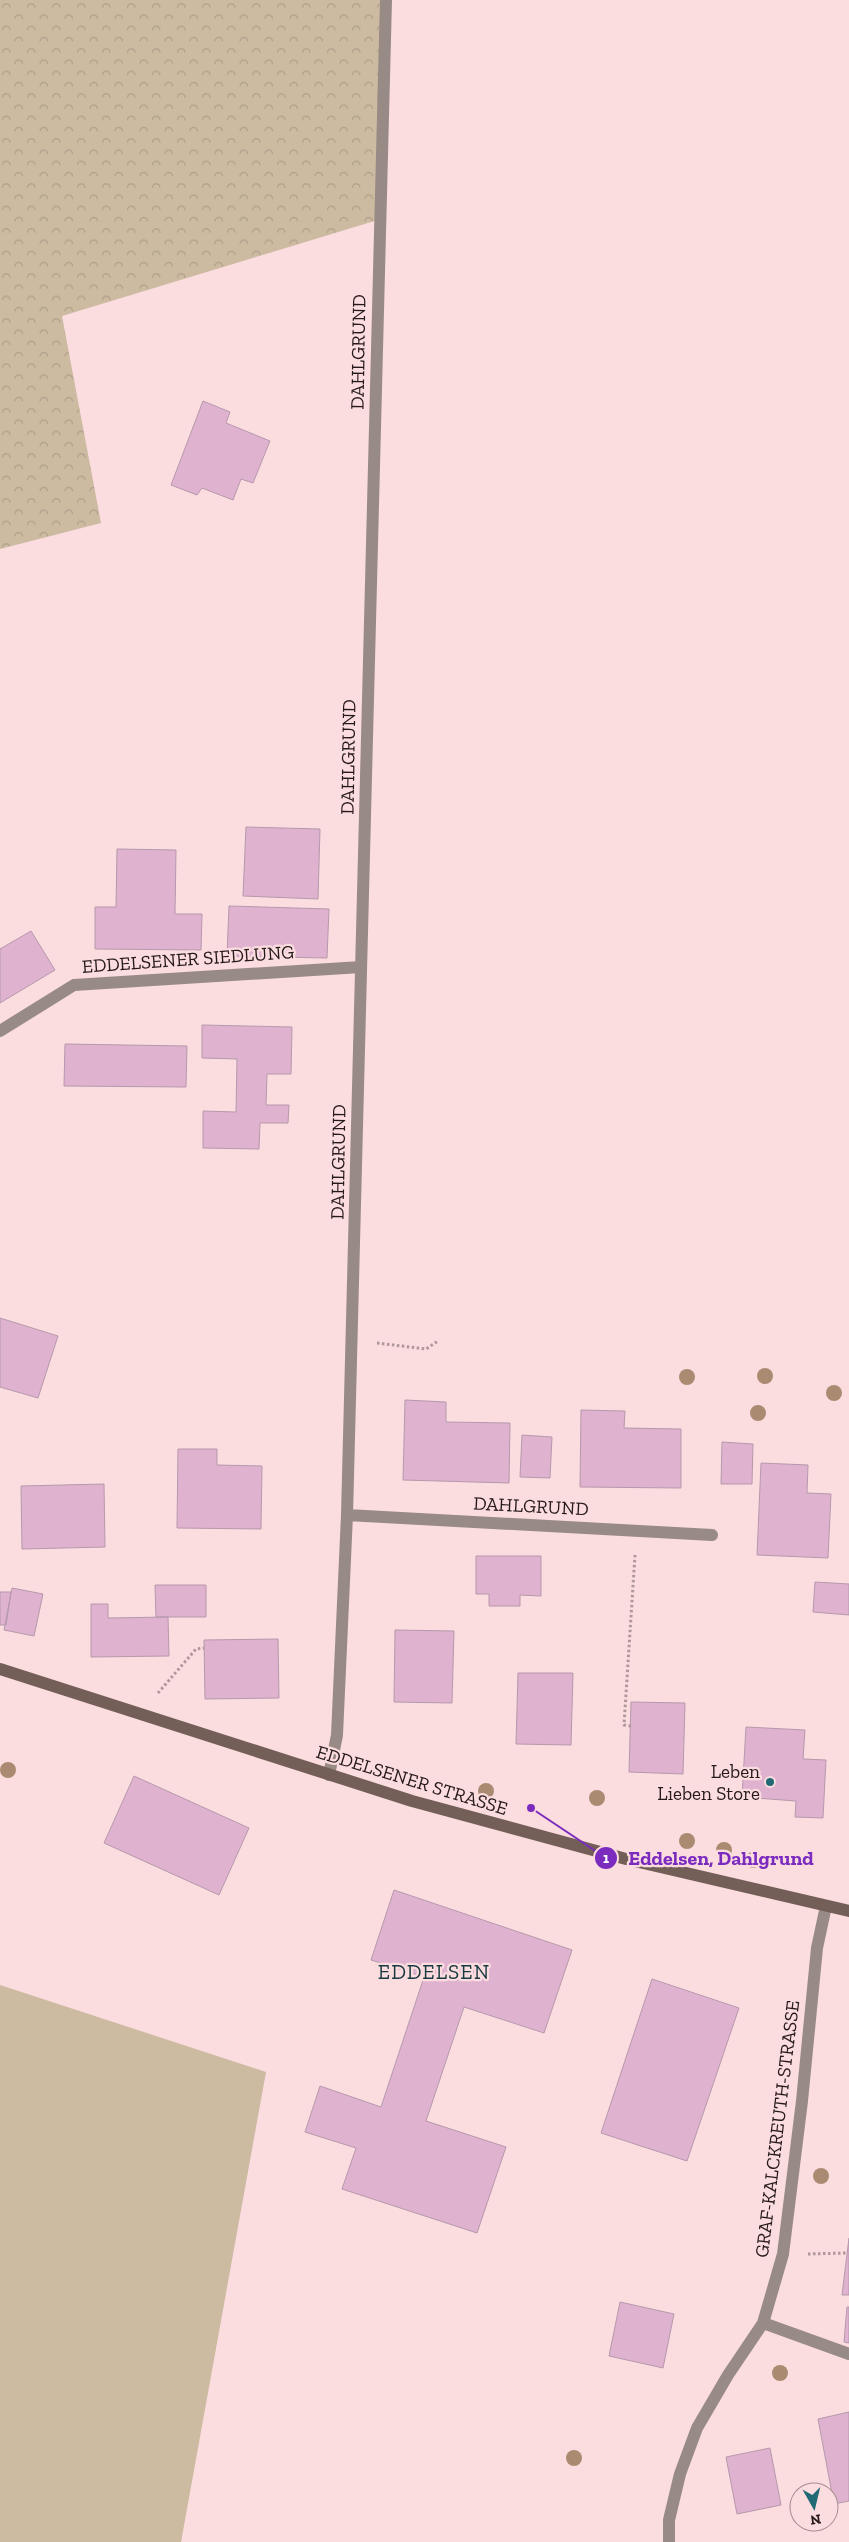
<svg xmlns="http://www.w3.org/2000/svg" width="849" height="2542" font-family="'Zilla Slab',serif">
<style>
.grass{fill:#ccbaa1}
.forest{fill:url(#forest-crowns)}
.building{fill:#dfb2cf;stroke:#b699ac}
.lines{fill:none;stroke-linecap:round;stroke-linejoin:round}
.path{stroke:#b0989a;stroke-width:3;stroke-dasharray:2.5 2.5;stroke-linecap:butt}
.street{stroke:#988a84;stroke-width:12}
.secondary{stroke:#735f57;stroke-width:12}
.tree{fill:#aa8b72}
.poi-dot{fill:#206975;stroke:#fbdcdf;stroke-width:2}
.labels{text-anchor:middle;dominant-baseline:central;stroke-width:4.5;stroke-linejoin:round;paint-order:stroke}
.street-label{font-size:19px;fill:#26191a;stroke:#fbdcdf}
.poi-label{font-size:19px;fill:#26191a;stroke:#fbdcdf;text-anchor:end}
.quarter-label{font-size:21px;letter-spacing:1px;fill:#18393f;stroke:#fbdcdf}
.leader{fill:none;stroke:#7b2cbf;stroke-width:2}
.callout-dot{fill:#7b2cbf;stroke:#fbdcdf;stroke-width:2}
.mark-label{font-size:15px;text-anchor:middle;font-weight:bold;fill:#fff}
.callout-label{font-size:20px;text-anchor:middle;font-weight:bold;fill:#7b2cbf;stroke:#fbdcdf;stroke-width:4.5;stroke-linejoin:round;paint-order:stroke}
</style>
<defs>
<pattern id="forest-crowns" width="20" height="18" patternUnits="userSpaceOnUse" patternTransform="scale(1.25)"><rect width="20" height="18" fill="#ccbaa1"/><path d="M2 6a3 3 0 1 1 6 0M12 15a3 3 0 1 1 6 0" fill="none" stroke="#af9f8a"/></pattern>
</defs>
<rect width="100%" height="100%" fill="#fbdcdf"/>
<path class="grass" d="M0,1985L266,2072L181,2542H0Z"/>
<path class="forest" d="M0,0H386L381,219L62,316L101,523L0,549Z"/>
<path class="building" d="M203,401L230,412L226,423L270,441L253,483L241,479L233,500L202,488L197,495L171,485Z
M246,827L320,829L318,899L243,896Z
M117,849L176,850L175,914H202L201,950L95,949V907H116Z
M229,906L329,909L327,958L227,956Z
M31,931L55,970L0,1003V949Z
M202,1025L292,1027L291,1074H267L266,1105H289L288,1123H260L259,1149L203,1148V1111L236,1112L237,1059L202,1058Z
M65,1044L187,1046L186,1087L64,1086Z
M0,1318L58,1336L38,1398L0,1387Z
M405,1400L446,1402V1422L510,1423L509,1483L403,1480Z
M581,1410L625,1411L624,1428L681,1429V1488L580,1487Z
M522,1435L552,1437L550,1478L520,1477Z
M722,1442L753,1444L752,1484H721Z
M178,1449H217V1465L262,1466L261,1529L177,1528Z
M761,1463L808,1465L807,1493L831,1494L828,1558L757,1555Z
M104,1484L105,1547L22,1549L21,1486Z
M476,1556H541V1596L520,1595V1606H489V1594H476Z
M815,1582L849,1584V1615L813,1612Z
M155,1585H206V1617H156Z
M12,1588L43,1594L34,1636L4,1630Z
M0,1592H11L6,1625H0Z
M91,1604H108V1618L168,1617L169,1656L91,1657Z
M395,1630L454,1631L452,1703L394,1702Z
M278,1639L279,1698L205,1699L204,1640Z
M518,1673H573L571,1745L516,1744Z
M631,1702L685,1703L683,1774L629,1772Z
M746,1727L805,1730L803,1759L826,1760L823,1818L795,1817L796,1801L742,1797Z
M134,1776L249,1828L219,1895L104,1843Z
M394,1890L572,1950L544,2033L464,2007L426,2121L506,2147L477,2233L342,2189L356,2148L305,2132L320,2086L381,2107L424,1977L371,1960Z
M652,1979L739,2008L687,2161L601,2133Z
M849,2238V2295H842Z
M620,2302L674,2314L663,2368L609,2356Z
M847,2307H849V2343L844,2342Z
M849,2412V2501L834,2504L818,2419Z
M770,2448L781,2505L737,2514L726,2457Z"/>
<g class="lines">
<path class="path" d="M377,1343L426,1349L438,1341
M158,1693L196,1649L204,1648
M631,1726L624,1725L635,1555
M808,2254L847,2253"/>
<path class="street" d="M0,1031L74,985L361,967
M347,1515L712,1535
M329,1775L337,1735L347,1515L386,0
M763,2323L849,2354
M669,2542V2520L680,2474L697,2428L728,2375L763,2323L783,2254L802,2101L817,1948L826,1906"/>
<path class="secondary" d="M0,1669L412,1801L626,1859L849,1911"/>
</g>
<g class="tree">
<circle cx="765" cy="1376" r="8"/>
<circle cx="687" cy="1377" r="8"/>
<circle cx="834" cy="1393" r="8"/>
<circle cx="758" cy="1413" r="8"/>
<circle cx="8" cy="1770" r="8"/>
<circle cx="486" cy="1791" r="8"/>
<circle cx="597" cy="1798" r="8"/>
<circle cx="687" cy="1841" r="8"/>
<circle cx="724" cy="1850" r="8"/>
<circle cx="753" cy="1860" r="8"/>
<circle cx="821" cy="2176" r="8"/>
<circle cx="780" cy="2373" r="8"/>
<circle cx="574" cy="2458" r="8"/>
</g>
<circle class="poi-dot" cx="770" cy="1782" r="5"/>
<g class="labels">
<g class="street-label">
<text transform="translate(358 352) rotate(-89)">DAHLGRUND</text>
<text transform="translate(348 757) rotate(-89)">DAHLGRUND</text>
<text transform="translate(188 959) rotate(-4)">EDDELSENER SIEDLUNG</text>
<text transform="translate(338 1162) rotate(-89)">DAHLGRUND</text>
<text transform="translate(531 1506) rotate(3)">DAHLGRUND</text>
<text transform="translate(412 1780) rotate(17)">EDDELSENER STRASSE</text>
<text transform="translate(777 2129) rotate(-83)">GRAF-KALCKREUTH-STRASSE</text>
</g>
<g class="poi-label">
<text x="760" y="1771">Leben<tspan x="760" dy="22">Lieben Store</tspan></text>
</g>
<g class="quarter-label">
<text x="434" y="1971">EDDELSEN</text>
</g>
</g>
<path class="leader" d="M531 1808L606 1858"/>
<g class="callout-dot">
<circle cx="531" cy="1808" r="5"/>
<circle cx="606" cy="1858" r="12"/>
</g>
<g class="mark-label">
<text x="606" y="1863">1</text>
</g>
<g class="callout-label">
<text x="721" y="1865">Eddelsen, Dahlgrund</text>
</g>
<g transform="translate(814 2507) rotate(172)"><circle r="24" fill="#fbdcdf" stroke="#a68e90"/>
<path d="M0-4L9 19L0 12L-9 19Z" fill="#206975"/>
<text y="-8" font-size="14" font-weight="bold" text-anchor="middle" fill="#26191a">N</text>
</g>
</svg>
